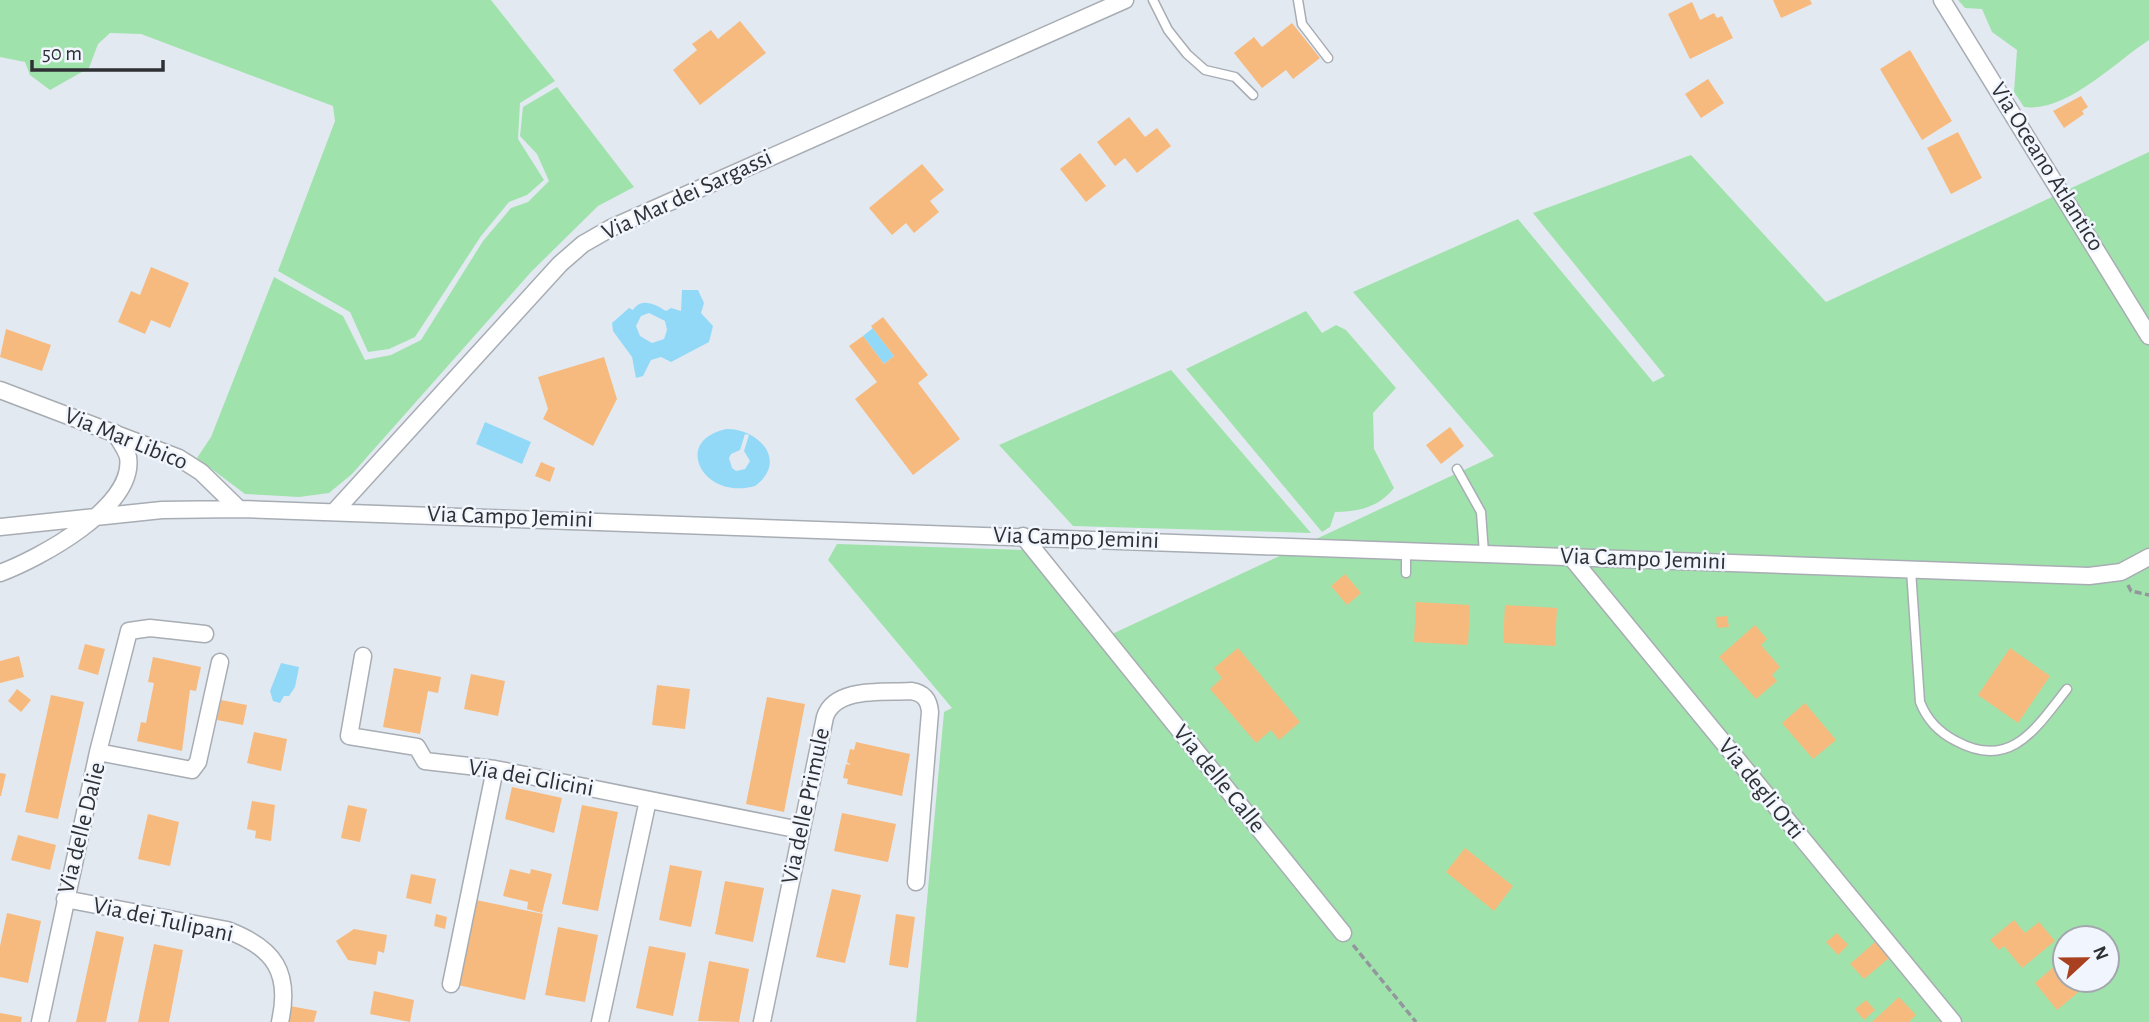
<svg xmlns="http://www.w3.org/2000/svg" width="2149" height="1022" font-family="'Alegreya Sans',sans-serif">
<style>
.green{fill:#a0e2ac;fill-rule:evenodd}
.water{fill:#92d9f8;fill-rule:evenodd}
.pier{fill:#e3e9f1}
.building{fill:#f7ba7e}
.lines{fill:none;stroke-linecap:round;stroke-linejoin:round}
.service-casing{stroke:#a8adb4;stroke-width:11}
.minor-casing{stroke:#a8adb4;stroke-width:19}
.path{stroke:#93979d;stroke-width:3.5;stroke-dasharray:7 3.5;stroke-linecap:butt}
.service{stroke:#fff;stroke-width:8}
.minor{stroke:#fff;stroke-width:16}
.labels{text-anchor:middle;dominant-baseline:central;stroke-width:5;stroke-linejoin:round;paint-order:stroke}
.street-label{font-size:24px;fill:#2e3033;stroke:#f1f6fe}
</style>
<rect width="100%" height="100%" fill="#e3e9f1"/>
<path class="green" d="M0,0H491L555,81L520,103L518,139L544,180L527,195L509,202L481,236L415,337L389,349L368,352L350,312L278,271L335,121L333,106L141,34L110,33L98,44L89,68L50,90L30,75L25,62L0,57Z
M1958,0H2149V40C2115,62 2066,113 2024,107L2014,92L2017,50L1992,32L1982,9L1965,8Z
M557,87L634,187L598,206L531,272L352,474L329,493L299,497L245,494L197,458L211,437L274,277L343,316L365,360L391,355L421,340L483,241L511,208L528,202L549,181L537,154L520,136L523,107Z
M2149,152V1022H916L944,712L952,708L828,560L837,544L1023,550L1097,641L1494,456L1353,292L1518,219L1653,382L1665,376L1533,213L1691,155L1826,302ZM2065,938H2107V980H2065Z
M1306,311L1322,333L1336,325L1346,330L1396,388L1373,413L1374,449L1394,488C1379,507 1359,512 1335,512L1330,527L1322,532L1186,369Z
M1171,370L1311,533L1073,526L999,445Z"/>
<path class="water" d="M682,290H698L704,303L701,313L713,326L709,342L671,362L661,357L651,360L643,376L636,378L632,357L613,331L612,323L629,308L633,310C641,297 655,304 666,311L671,308L681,311ZM649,313L665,321L667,330L664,339L652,343L640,336L636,326L641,316Z
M873,328L894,356L884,364L863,336Z
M485,422L531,442L522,464L476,444Z
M727,429C760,429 788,462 755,486C703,501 671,440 727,429Z
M281,663L299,667L295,687L289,696H284L280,703L273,701L270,691Z"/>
<path class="pier" d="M745,434L749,435L744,451L750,461L745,469L736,471L732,468L729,458L731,454L740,450Z"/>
<path class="building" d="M1773,0H1810L1812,4L1781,18Z
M1692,2L1700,20L1714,13L1717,18L1722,16L1733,38L1690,59L1668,14Z
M740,21L766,53L700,105L673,70L697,50L692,44L711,30L718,39Z
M1292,23L1320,58L1293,79L1286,70L1262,88L1234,53L1254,37L1262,47Z
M1910,50L1952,121L1922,140L1880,69Z
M1708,79L1724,103L1701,118L1685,94Z
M2081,96L2088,107L2082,111L2084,114L2064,128L2053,111Z
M1129,117L1145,137L1157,128L1171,146L1137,173L1125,158L1115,166L1097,142Z
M1958,132L1982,178L1951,194L1927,148Z
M1080,153L1106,186L1086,202L1060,169Z
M922,164L944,190L930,201L939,212L914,233L906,223L892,235L869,208Z
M151,267L189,283L170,328L151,320L145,334L118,322L131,291L140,295Z
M883,317L928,375L918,383L960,439L913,475L855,399L877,382L849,346L863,336L884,364L894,356L871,326Z
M6,329L51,345L42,371L0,357Z
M604,357L617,399L593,446L543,419L548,409L538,377Z
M1450,427L1464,446L1441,464L1426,445Z
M541,462L555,468L550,482L535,476Z
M1345,574L1361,593L1347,605L1331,586Z
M1416,602L1470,605L1468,645L1414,642Z
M1505,605L1557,608L1555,646L1503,643Z
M1727,616L1729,627L1717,628L1716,617Z
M1755,625L1767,639L1761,645L1780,667L1772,675L1777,681L1756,699L1719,657Z
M85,644L105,649L98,675L78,669Z
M1238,648L1300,722L1279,740L1271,730L1256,743L1210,689L1222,678L1214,668Z
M2010,648L2050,676L2018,723L1978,695Z
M19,656L24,677L0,683V661Z
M153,657L201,667L196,691L190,690L182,751L137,741L141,722L146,723L154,683L148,682Z
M394,668L441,677L438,693L428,691L420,734L383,727Z
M471,674L505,681L498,716L464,709Z
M657,685L690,689L685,729L652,725Z
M17,689L31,700L21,712L8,701Z
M51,695L84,702L58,819L25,812Z
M767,697L805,704L784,812L746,804Z
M221,700L247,705L243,725L217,720Z
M1805,703L1836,740L1813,759L1782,723Z
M254,732L287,739L281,771L247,763Z
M856,742L910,754L902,796L847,784L848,779L843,778L846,764L851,765L847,762L850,749L854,750Z
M0,773L6,774L1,796H0Z
M512,787L562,798L554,833L505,819Z
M252,801L275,805L271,841L255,838L256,831L247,829Z
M348,805L367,809L360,842L341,838Z
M582,805L618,812L598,911L562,904Z
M842,813L896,824L888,862L834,851Z
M148,814L179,822L170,866L138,859Z
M18,835L56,845L50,870L11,860Z
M1465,848L1513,886L1494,911L1446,872Z
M670,865L702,871L691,927L659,920Z
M510,869L530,874L531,869L552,874L542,913L527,909L528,902L503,896Z
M411,874L436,879L431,904L406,898Z
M725,881L764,888L753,942L715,934Z
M832,889L861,895L845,963L816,957Z
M476,900L543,914L525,1000L458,985Z
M7,913L41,921L28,983L0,977V946Z
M436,914L447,917L445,929L434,926Z
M896,914L915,917L908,968L889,965Z
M2014,920L2025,933L2039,922L2055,941L2022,968L2004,946L1999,950L1990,940Z
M558,927L598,935L585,1002L545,995Z
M354,929L387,935L384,953L378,951L376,965L348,960L336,941Z
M96,931L124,937L106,1022H76Z
M1837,933L1848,945L1838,955L1826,942Z
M1875,942L1889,958L1864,979L1850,964Z
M154,944L183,950L169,1022H138Z
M649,946L686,953L673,1016L636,1008Z
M2065,957V980H2093L2057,1010L2035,983Z
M709,961L749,969L739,1022L698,1021Z
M374,991L414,1000L410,1022L370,1014Z
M1899,997L1916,1015L1909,1022H1872Z
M1866,1000L1875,1010L1864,1020L1855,1009Z
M290,1006L317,1011L314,1022H287Z
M0,1013L22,1017L21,1022H0Z"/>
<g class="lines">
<defs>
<path id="service" d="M1153,0L1168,30L1187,54L1205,70L1235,77L1253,95
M1298,0L1302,24L1328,58
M1457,469L1481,512L1484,553
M1911,570L1920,702C1927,720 1938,732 1956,741C2011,771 2036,728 2067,689
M1406,573V551"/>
<path id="minor" d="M1942,0L2149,336
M0,390L179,458L201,472L239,509
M335,511L560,264L583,244L611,228L1125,0
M0,527L162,510L239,509L2089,576L2121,572L2149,557
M1023,536L1343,933
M1570,556L1953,1022
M0,573C38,559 136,507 128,457C126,449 119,440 115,433
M363,656L349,736L417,747L425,761L495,769L800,830
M98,752L129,631L150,628L205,634
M65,899L227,930C275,948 291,973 280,1022
M451,984L495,769
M40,1022L98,752L192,770L198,762L220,662
M600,1022L648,800
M762,1022L825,717C835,686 885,693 911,691C924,693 929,700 930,712L916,882"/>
</defs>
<use href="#service" class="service-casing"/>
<use href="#minor" class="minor-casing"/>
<path class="path" d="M2128,585L2131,591L2149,595
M1353,945L1416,1022"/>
<use href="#service" class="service"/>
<use href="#minor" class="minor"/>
</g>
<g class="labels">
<g class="street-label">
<text transform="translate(2047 167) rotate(58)">Via Oceano Atlantico</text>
<text transform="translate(687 195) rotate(-25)">Via Mar dei Sargassi</text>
<text transform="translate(126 439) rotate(22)">Via Mar Libico</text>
<text transform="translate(510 517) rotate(2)">Via Campo Jemini</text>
<text transform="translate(1076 538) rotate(2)">Via Campo Jemini</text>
<text transform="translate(1643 559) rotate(2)">Via Campo Jemini</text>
<text transform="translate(531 778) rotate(10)">Via dei Glicini</text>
<text transform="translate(1219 779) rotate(51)">Via delle Calle</text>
<text transform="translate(1761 789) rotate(51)">Via degli Orti</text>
<text transform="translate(806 806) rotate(-78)">Via delle Primule</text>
<text transform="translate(82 828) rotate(-76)">Via delle Dalie</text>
<text transform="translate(163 920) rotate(12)">Via dei Tulipani</text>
</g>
</g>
<g transform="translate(2086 959) rotate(68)"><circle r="33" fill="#f1f6fe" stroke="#a3a7ad" stroke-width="2"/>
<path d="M0-5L12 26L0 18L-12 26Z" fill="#a94120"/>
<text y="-10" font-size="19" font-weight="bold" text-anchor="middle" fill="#2e3033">N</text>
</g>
<path d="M32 60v10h131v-10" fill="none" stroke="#2e3033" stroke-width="3.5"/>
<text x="42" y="60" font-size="21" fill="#2e3033" stroke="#f1f6fe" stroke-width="5" paint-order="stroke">50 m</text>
</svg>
